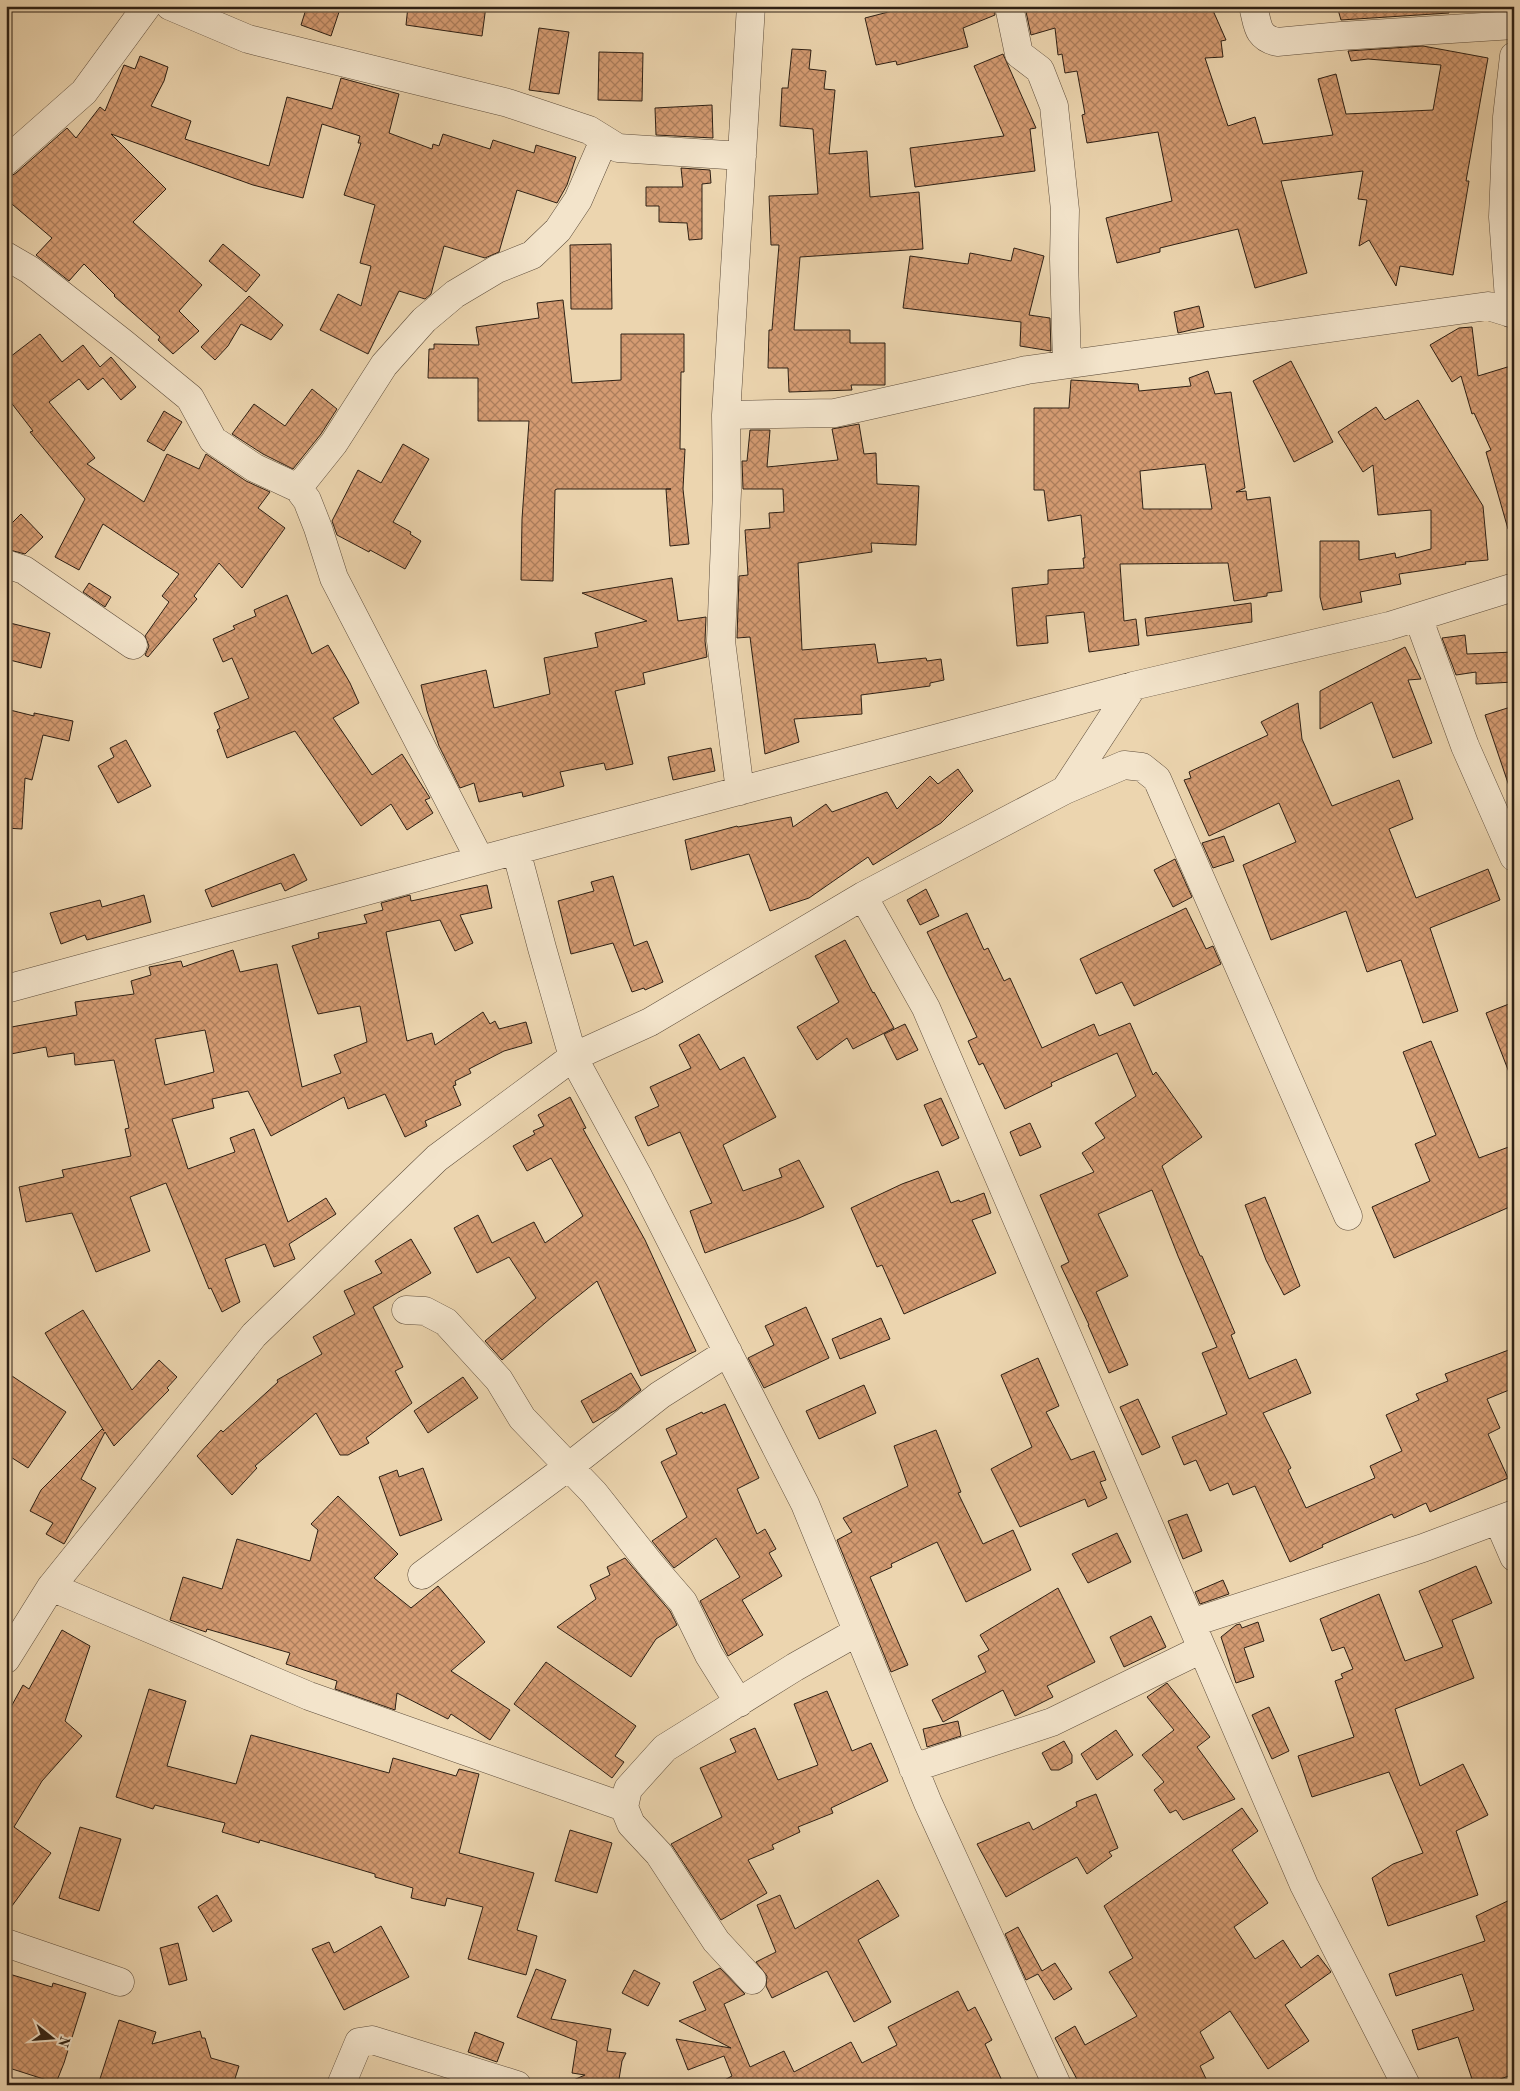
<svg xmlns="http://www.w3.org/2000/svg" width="1520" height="2091" font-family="'Old Standard TT',serif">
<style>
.building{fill:url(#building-cross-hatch);stroke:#2e2014;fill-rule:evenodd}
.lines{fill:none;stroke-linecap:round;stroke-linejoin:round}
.minor-casing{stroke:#5e4d3b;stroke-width:29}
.minor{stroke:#f3e4cb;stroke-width:28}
</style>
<defs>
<pattern id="building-cross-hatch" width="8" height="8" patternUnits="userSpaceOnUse" patternTransform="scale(1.25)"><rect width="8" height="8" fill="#d49b72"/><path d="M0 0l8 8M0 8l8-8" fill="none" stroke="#ac7e5c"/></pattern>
</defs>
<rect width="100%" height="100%" fill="#ecd5af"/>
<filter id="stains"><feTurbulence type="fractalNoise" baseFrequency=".004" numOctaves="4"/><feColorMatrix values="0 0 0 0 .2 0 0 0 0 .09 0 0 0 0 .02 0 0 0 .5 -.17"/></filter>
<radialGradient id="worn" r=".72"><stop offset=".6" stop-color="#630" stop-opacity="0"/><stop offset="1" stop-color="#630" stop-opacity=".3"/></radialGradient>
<path class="building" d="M307,6H341L331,36L301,25Z
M408,6H486L482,36L406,25Z
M899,6H994L995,15L963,28L968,47L897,65L896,61L876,65L865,18L900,9Z
M1211,6L1226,40L1221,41L1223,57L1205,58L1228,126L1255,117L1263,144L1333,135L1318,79L1336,74L1346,114L1433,110L1441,65L1368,59L1351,61L1348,51L1423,46L1488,58L1466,181H1469L1453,275L1400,266L1396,286L1369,240L1359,246L1367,200L1358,199L1363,171L1281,181L1307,273L1255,288L1238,229L1160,248V252L1117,263L1106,218L1172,201L1158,132L1087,143L1082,115L1085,114L1077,71L1065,73L1062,54L1058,55L1055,28L1031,35L1025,7Z
M1337,6H1448L1449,13L1341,20Z
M539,28L569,32L559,94L529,90Z
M792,49L811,50L809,69L826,71L824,89L835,90L829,154L867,151L870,197L919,192L923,249L800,257L794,330H850V343H885V385H851L852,390L789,392L788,368H768L769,330H772L779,245H771L769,196L818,194L813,129L780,126L782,88H788Z
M599,52L643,53L642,101L598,100Z
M1003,54L1036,128L1030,129L1035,171L915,187L910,148L1004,136L974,66Z
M140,56L168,67L164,81L151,106L191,121L185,139L269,166L287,97L332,109L341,78L399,94L389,133L432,149L433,144L439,146L443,134L490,149L493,140L534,153L536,145L576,157L567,185L557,203L517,190L499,252L485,258L444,246L431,294L425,299L399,291L368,354L320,330L338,294L361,306L371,266L360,263L375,205L344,195L361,143H358L360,136L322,124L303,198L253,185L111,134L166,189L133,222L202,285L179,311L199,331L173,354L158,340L160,337L114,296L115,295L84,264L69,281L36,255L52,238L6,199V179L16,173L67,128L76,138L100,107L105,111L124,65L135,69Z
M712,105L713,138L656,135L655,108Z
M681,168L710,170L711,183L702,184V239L689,240L687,223L659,222V206H646V187H683Z
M223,244L260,275L246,292L209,261Z
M611,244L612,309H571L570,245Z
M1014,248L1044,256L1029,315L1050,318L1051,351L1020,346L1021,322L903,308L910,256L968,264L970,253L1011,261Z
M249,296L283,325L271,340L241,324L228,346L215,360L201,347Z
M563,300L572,383L621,380V334H684V372H681L680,449H685L683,489L689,544L670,546L666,489H671H557L555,490L553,581L521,580L522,519L529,421H478V378H428L429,349H434V344L479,345L476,327L539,318L537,303Z
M1199,306L1204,327L1178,333L1174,312Z
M1472,327L1478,376L1514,365V529H1508L1486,452L1491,450L1474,413L1472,414L1461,376L1452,382L1430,345L1459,328Z
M40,334L62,362L83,345L100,367L111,357L136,387L121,400L103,378L88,390L79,379L49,402L95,458L87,464L144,502L167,454L199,469L206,454L246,481L270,492L258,508L285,528L242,588L219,563L194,596L197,599L148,657L145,655L149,646L145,636L169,602L162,596L179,574L103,524L79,570L55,557L85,499L30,432L33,431L6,396V360Z
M1291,361L1333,442L1294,462L1253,381Z
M1208,371L1215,394L1231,392L1245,488L1236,492L1246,491L1247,500L1270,497L1282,591L1267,593V596L1234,601L1228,563L1120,564L1124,621L1136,619L1139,645L1089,652L1084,612L1046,616L1048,643L1017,646L1012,588L1048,584V570L1084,568L1083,558H1085L1081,515L1048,521L1044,490H1034V408H1069L1071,380L1138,384L1139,391L1191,386L1189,378ZM1205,464L1212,509H1143L1140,471Z
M312,389L337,409L321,434L293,469L263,454L232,434L254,404L285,426Z
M1418,400L1483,506L1488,560L1465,562L1466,564L1399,574L1401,584L1360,592L1362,602L1323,610L1320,597V541H1359V560L1395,553L1396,558L1431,549V510L1378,515L1373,465L1363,472L1338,432L1376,407L1385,420Z
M164,411L182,422L164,451L147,441Z
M859,424L864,454L876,453L877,484L919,486L916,545L871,543L872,552L798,563L802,650L875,644L878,663L926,658L927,661L941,659L944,680L930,683V686L861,695L862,714L794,719L799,742L765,754L750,637L737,638L739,576L748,575L745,530L770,528L769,513L784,512L783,489H743L742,461H747L750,430H770L767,467L838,460L832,429Z
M403,444L429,459L393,522L411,532L410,534L421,541L405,569L370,550L369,552L337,535L332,521L358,470L381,483Z
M21,514L43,537L25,554L6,549V529Z
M672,578L678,621L706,617L705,641L707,657L643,673L645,684L615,691L633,764L606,770L604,763L560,772L564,786L523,797L522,792L479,802L474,783L460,788L439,746L427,711L421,685L486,670L494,708L550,694L544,658L598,647L595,633L647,621L582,593Z
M89,583L111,597L105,607L83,592Z
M287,595L312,654L328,645L350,683L359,703L333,718L372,775L402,754L430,798L425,800L433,813L407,830L391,804L361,826L295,731L227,758L217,730L220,728L214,713L249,698L232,658L223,662L213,639L235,629L233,626L256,616L254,610Z
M1251,603L1252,622L1147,636L1145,618Z
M6,622L50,633L41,668L6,659Z
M1465,635L1467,654L1514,652V682L1476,684V672L1456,675L1442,638Z
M1405,647L1421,679L1408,680L1432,743L1393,758L1372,702L1320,729V691Z
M1298,703L1302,739L1332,806L1399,780L1413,819L1389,829L1416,898L1488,869L1500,900L1430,928L1458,1011L1423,1023L1401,960L1367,972L1346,911L1271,940L1243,865L1296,842L1279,803L1209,836L1184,780L1191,778L1189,772L1268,735L1261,722Z
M1514,706V788L1510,789L1485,715Z
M6,709L34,716V713L73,721L69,741L43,735L32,780L25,778L22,829L6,828Z
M126,740L151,786L118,803L98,766L114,757L110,748Z
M711,748L715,771L673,780L668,757Z
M958,769L973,791L941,823L873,865L868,857L809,898L770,911L749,854L691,870L685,840L737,826L738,827L791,817L793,827L826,804L832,812L887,792L897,809L930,776L938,784Z
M1224,836L1234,861L1213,868L1202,843Z
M294,854L307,880L285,891L281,883L212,907L205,890Z
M1175,859L1192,897L1173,907L1154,870Z
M613,876L634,946L647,941L663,982L645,990L644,988L632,992L613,943L571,954L558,901L594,891L591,882Z
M487,885L492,908L460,915L473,943L455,951L440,920L386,932L407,1041L432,1033L435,1045L483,1012L490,1024L495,1021L499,1029L526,1022L532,1043L504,1051L469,1069L471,1073L455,1081L456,1085L453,1086L461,1105L425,1121L427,1126L405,1137L385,1094L348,1109L344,1097L271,1136L248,1091L212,1099L214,1108L172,1119L188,1169L235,1152L230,1138L254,1129L288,1222L326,1198L336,1214L289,1244L295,1259L274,1267L265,1244L225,1259L240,1302L222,1312L211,1288L209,1289L166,1183L130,1197L150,1251L96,1272L72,1213L26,1222L19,1187L64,1177L62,1170L131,1156L125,1129L129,1128L114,1060L75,1065L74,1053L48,1057L46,1047L6,1055V1028L77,1015L75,1002L134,994L131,981L151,975L149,967L181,961L183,967L233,950L240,972L277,964L302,1087L341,1073L334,1055L367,1042L360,1006L318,1014L292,946L319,938L318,933L367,923L364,915L383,910L381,903L410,895L411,901ZM205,1030L214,1072L165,1085L155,1039Z
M926,889L939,916L920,925L907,900Z
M144,895L151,922L87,940L85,935L61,944L50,913L100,900L102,907Z
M1186,908L1206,949L1213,946L1221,964L1134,1006L1122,982L1096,994L1080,959Z
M967,913L984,950L988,948L1004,981L1010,978L1042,1048L1094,1024L1099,1036L1130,1023L1153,1075L1156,1072L1202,1137L1162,1166L1200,1256H1202L1235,1333L1231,1335L1249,1379L1296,1359L1311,1393L1263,1413L1291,1468L1288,1470L1306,1508L1375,1478L1370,1466L1402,1451L1386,1415L1419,1400L1416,1394L1448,1381L1445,1374L1514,1348V1388L1487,1399L1500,1428L1488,1434L1508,1478L1430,1512L1426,1503L1394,1518L1392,1514L1322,1545L1323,1547L1290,1562L1255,1486L1233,1495L1228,1483L1210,1491L1196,1460L1184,1465L1172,1437L1227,1414L1202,1353L1217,1347L1178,1256L1152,1190L1098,1214L1128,1276L1096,1292L1128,1365L1109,1373L1088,1325H1089L1061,1266L1069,1262L1040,1195L1094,1172L1082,1153L1105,1138L1095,1123L1136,1096L1117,1053L1051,1083L1052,1086L1005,1109L983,1063L979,1065L968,1041L977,1037L927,932Z
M845,940L873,993L874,992L894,1028L853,1049L847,1038L817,1060L797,1027L839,1002L815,956Z
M1514,1002V1080H1512L1486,1013Z
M905,1024L918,1050L897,1060L884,1034Z
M699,1034L720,1070L744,1057L776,1117L723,1145L743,1191L782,1177L779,1169L799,1160L824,1207L799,1218L705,1253L690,1211L712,1203L680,1132L648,1146L635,1117L659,1106L650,1087L691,1068L679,1045Z
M1431,1041L1479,1158L1514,1145V1205L1394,1258L1372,1207L1430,1181L1415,1144L1436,1135L1403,1052Z
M570,1097L586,1128L583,1129L645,1240L696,1351L641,1376L597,1281L552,1317L502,1360L485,1341L536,1298L509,1257L477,1273L454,1228L478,1215L492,1243L534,1222L545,1243L583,1216L551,1158L527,1171L513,1146L535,1134L533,1131L544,1126L538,1115Z
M941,1098L959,1138L942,1146L924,1105Z
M1030,1123L1041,1147L1020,1156L1010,1132Z
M938,1171L951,1203L959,1200L960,1202L984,1193L991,1213L972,1220L996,1273L904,1314L882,1265L877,1267L851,1208L902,1184Z
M1265,1197L1300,1286L1284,1295L1266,1260L1245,1205Z
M411,1239L431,1273L373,1307L403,1367L395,1371L412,1403L366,1438L369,1443L348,1455H340L316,1413L255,1466L257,1468L232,1495L197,1456L221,1430L223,1432L278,1382L277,1380L322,1354L313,1337L355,1314L344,1291L382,1273L375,1261Z
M806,1307L829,1358L764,1388L748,1358L774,1345L765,1326Z
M83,1310L132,1390L159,1360L177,1377L167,1388L169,1390L114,1446L105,1432L81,1479L96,1488L64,1544L46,1534L53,1523L30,1511L41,1490L102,1429L104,1431L45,1333Z
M881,1318L890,1339L840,1359L832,1339Z
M1038,1358L1059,1406L1046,1412L1071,1460L1094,1451L1106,1480L1100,1482L1107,1498L1088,1507L1085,1499L1020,1527L991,1469L1032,1447L1001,1375Z
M6,1372L66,1412L28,1468L6,1454Z
M631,1373L641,1390L616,1410L593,1423L581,1401Z
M463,1377L478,1398L428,1433L414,1411Z
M864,1385L876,1413L819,1439L806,1411Z
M1138,1399L1160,1447L1142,1455L1120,1407Z
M725,1404L759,1478L737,1489L757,1534L765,1529L776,1549L769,1553L782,1576L742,1600L763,1635L728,1656L700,1601L740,1577L716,1538L674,1568L652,1541L687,1517L661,1462L677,1454L666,1429L702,1412L703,1414Z
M936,1430L961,1492L958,1493L983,1544L1013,1530L1031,1570L966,1602L937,1542L891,1564L892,1567L870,1577L908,1665L891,1672L837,1540L852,1532L843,1518L908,1486L894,1446Z
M423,1468L442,1520L400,1536L379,1477L397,1470L399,1477Z
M338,1496L398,1554L374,1578L411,1608L438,1586L485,1642L451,1671L510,1710L490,1740L451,1714L448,1719L397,1693L395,1710L335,1689L337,1681L286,1664L290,1653L207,1629L206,1632L170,1620L183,1577L222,1589L237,1539L310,1561L318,1530L311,1524Z
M1187,1514L1202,1551L1183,1559L1168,1521Z
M1117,1533L1131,1562L1088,1583L1072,1554Z
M625,1558L670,1611L677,1625L656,1639L631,1677L557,1627L596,1599L590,1585L610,1575L607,1567Z
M1476,1566L1492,1603L1452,1620L1474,1678L1395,1709L1420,1786L1463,1764L1488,1815L1456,1831L1478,1895L1388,1926L1372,1878L1393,1864L1423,1853L1389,1772L1312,1797L1298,1756L1354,1737L1335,1681L1343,1678L1341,1674L1353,1669L1344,1647L1332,1651L1320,1619L1379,1594L1405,1661L1443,1647L1419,1591Z
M1223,1580L1229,1594L1200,1604L1195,1592Z
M1058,1588L1095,1662L1047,1686L1053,1697L1015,1716L1003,1690L943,1722L932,1700L986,1672L978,1656L989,1650L980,1635Z
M1151,1616L1166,1647L1124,1667L1110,1637Z
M1258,1622L1264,1641L1244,1648L1254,1677L1236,1683L1221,1637L1236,1625L1240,1624L1242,1628Z
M62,1630L90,1646L65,1721L82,1736L42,1781L14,1827L51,1853L6,1914V1716L23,1685L29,1689Z
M546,1662L636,1726L615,1756L624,1762L612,1778L514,1704Z
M1167,1683L1210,1737L1197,1747L1235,1799L1183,1820L1176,1810L1170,1813L1154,1790L1164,1782L1142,1755L1174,1730L1147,1697Z
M149,1689L186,1701L167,1766L236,1784L251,1735L389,1773L393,1758L456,1776L459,1769L479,1774L459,1853L534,1873L517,1930L537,1936L526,1975L468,1959L483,1907L447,1898L445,1906L411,1898L413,1888L375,1877V1874L260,1840L259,1843L222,1832L225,1823L155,1805L153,1809L116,1797Z
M827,1691L852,1751L871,1743L888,1781L831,1808L833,1813L798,1827L800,1832L772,1845L774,1849L748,1860L767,1893L721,1920L671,1844L722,1817L700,1768L736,1752L730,1739L755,1728L778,1780L818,1765L794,1704Z
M1269,1707L1289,1751L1272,1759L1252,1715Z
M958,1721L961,1736L927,1747L923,1729Z
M1116,1730L1133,1755L1097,1780L1081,1754Z
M1064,1741L1072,1755V1763L1059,1770H1051L1042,1753Z
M1096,1794L1118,1848L1109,1852L1112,1856L1087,1874L1077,1857L1006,1897L977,1844L1029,1822L1033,1830L1077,1806L1076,1802Z
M1242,1808L1258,1831L1232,1850L1268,1903L1234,1927L1255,1959L1283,1940L1301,1968L1318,1955L1331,1972L1285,2005L1309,2041L1268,2069L1230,2011L1200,2032L1214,2058L1200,2066L1209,2085H1080L1055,2038L1075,2026L1085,2045L1137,2016L1109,1972L1133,1958L1104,1906Z
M80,1827L121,1839L99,1911L59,1898Z
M570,1830L612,1843L597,1893L555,1881Z
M878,1880L899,1916L858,1940L891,2002L854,2022L827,1971L772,1998L766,1986L767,1976L756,1962L776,1952L757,1905L780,1895L795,1929Z
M217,1895L232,1921L213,1932L198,1907Z
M1514,1898V2074L1484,2085H1474L1458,2037L1418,2050L1412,2030L1474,2010L1462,1974L1396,1996L1389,1974L1485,1941L1476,1916Z
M381,1926L409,1977L344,2010L312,1949L329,1942L334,1953Z
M1018,1927L1042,1971L1055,1963L1072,1989L1054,2000L1038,1974L1026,1980L1005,1934Z
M178,1943L187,1980L169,1985L160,1948Z
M720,1968L745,1994L724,2004L750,2067L784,2051L794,2072L851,2042L862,2063L897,2045L888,2027L958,1991L968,2011L975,2007L992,2040L985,2044L1004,2085H715L732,2076L724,2056L688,2070L676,2039L731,2048L679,2021L706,2010L693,1982Z
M536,1969L566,1980L551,2019L611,2029L607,2051L626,2053L622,2061L618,2085H562L585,2075L572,2073L577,2041L517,2017Z
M634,1970L660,1983L648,2006L622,1993Z
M6,1973L52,1987L53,1983L86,1993L64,2063L56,2083L6,2067Z
M119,2020L156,2032L152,2044L200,2031L202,2038H205L211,2058L239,2066L233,2085H98Z
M475,2032L504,2043L497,2062L468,2052Z"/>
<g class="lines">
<defs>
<path id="minor" d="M170,6L248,39L508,103L589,130L618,148L742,156
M1009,6L1019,54L1040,70L1054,106L1065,210L1064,259L1067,364
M1253,6C1258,24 1256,37 1277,42L1341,36L1514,25
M6,161L84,92L147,6
M6,256L30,270L123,343L190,398L213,440L255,468L298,488L307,500L318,528L334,578L480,860
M1510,313L1503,217L1507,117L1514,56
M726,415L835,413L1027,370L1488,306L1514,314
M298,488L334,443L384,365L424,320L455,294L497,269L532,255L558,230L578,200L604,140
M6,564L24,570L133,645
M1418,617L1465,746L1514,857
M1065,790L1124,765L1142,767L1157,779L1348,1216
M740,791L721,641L727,491L726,415L751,6
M516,850L542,948L573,1057L639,1178L805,1504L928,1803L1057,2085
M863,896L926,1008L1304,1885L1406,2085
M6,989L480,860L1133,686L1389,626L1514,587
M406,1310L425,1311L446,1322L499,1380L522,1418L594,1493L651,1565L683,1602L709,1655L739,1703
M1498,1520L1514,1557
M422,1575L580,1458L660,1395L728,1352
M51,1587L309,1696L624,1807
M1191,1623L1423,1548L1514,1514
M6,1659L51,1587L254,1335L437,1158L573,1057L650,1022L863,896L1065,790L1133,686
M913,1768L1052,1722L1202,1649
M6,1943L120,1982
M752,1980L716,1941L659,1854L631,1824L624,1807L628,1789L665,1748L795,1667L857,1632
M341,2085L359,2042L372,2040L517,2085"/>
</defs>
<use href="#minor" class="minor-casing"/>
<use href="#minor" class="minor"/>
</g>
<rect width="1520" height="2091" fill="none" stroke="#ecd5af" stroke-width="25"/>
<rect x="8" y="8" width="1505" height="2076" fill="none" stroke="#2e2014" stroke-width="2.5"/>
<rect x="12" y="12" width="1495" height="2066" fill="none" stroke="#2e2014"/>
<g transform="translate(52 2038) rotate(107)" stroke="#f3e4cb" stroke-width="4" paint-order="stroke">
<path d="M0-4L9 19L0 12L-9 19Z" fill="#2e2014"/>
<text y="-8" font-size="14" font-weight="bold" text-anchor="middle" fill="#2e2014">N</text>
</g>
<rect width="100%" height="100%" filter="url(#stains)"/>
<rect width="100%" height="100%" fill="url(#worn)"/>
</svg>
